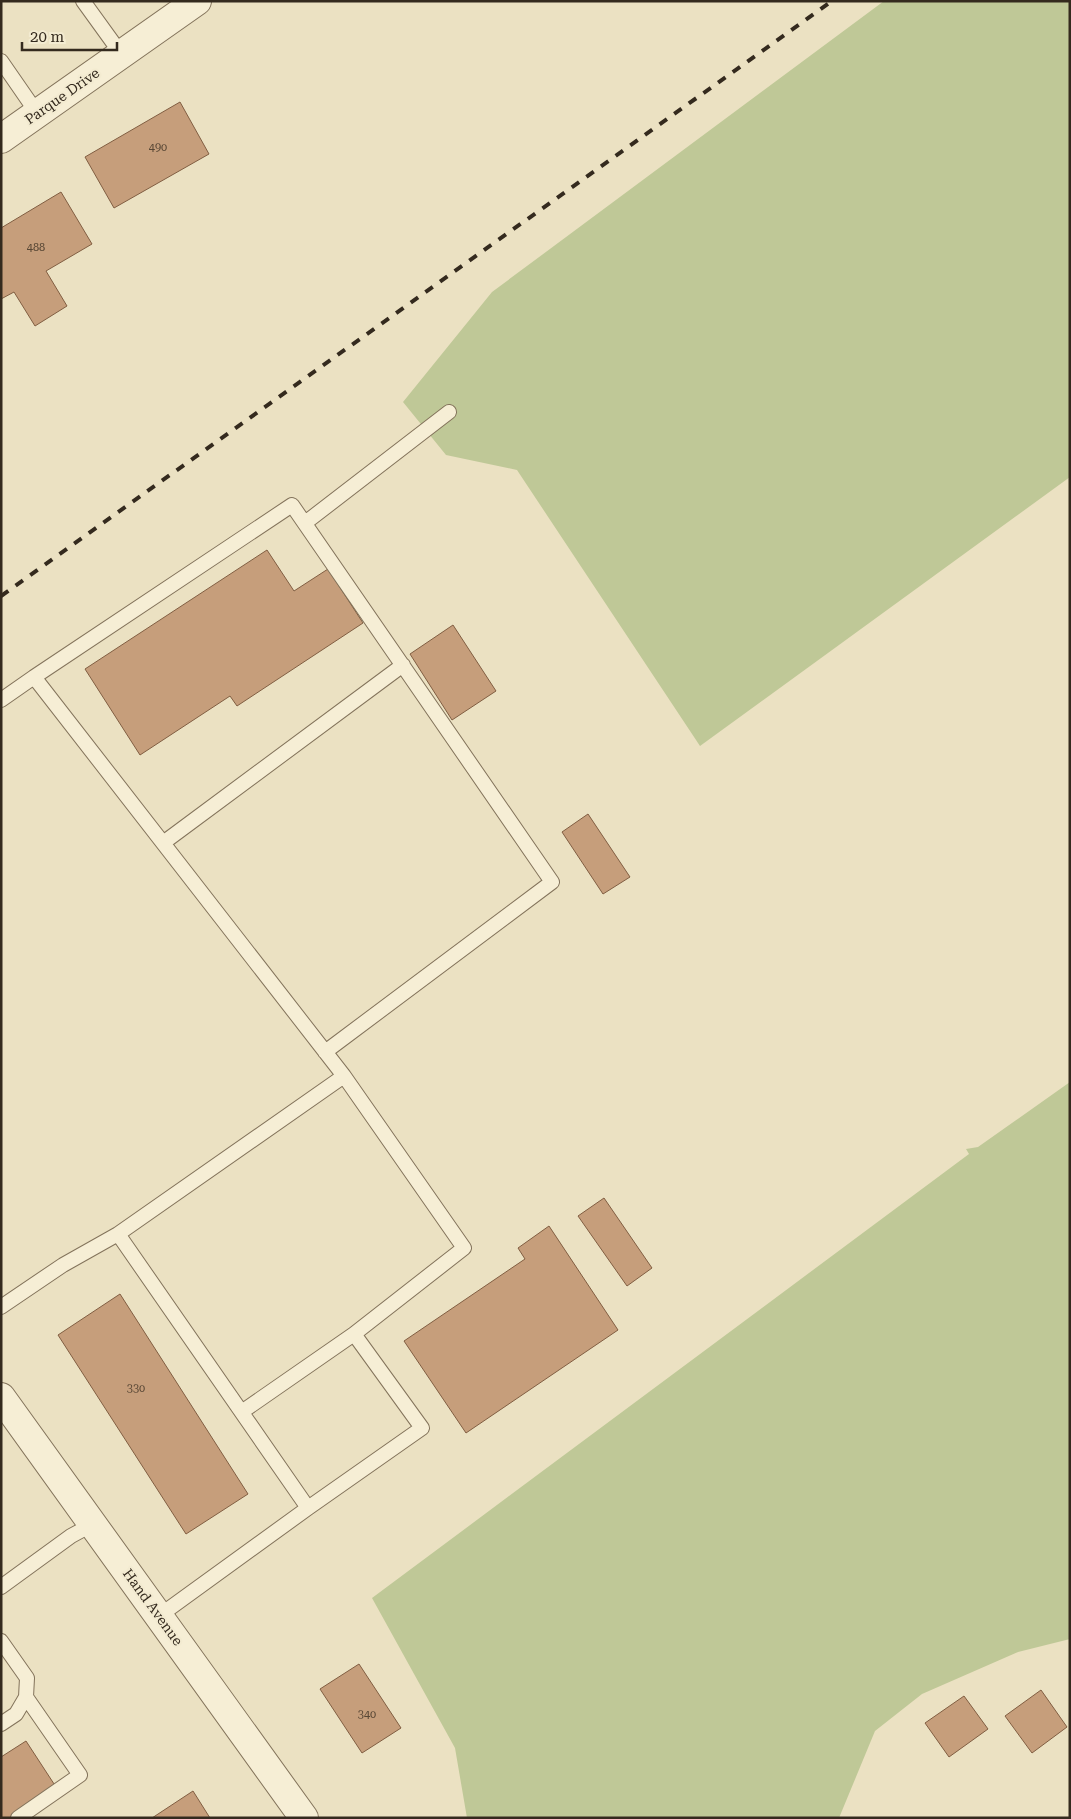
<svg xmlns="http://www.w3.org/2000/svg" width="1071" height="1819" font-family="'Roboto Serif',serif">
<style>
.green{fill:#bfc897}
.building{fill:#c69e7b;stroke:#815e42}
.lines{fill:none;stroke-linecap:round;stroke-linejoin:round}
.service-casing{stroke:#83735b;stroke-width:16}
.minor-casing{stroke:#83735b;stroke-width:30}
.tertiary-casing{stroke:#83735b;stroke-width:30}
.service{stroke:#f6eed5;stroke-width:14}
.minor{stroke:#f6eed5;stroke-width:28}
.tertiary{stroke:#f6eed5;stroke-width:28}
.rail{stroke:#342a1e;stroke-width:4;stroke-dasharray:9 9;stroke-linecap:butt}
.labels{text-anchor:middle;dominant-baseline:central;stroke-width:4.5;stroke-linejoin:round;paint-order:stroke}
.number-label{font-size:11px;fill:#584735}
.street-label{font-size:14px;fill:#342a1e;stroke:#f3ebd1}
</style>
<rect width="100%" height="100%" fill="#ebe1c2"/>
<path class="green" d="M884,1H1070V477L700,746L517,470L446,455L403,402L492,292Z
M1070,1082V1639L1018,1652L922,1694L875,1731L839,1818H467L455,1748L372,1598L969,1154L966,1149L978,1147Z"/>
<path class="building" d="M180,102L209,154L114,208L85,157Z
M61,192L92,244L46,271L67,306L35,326L14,292L1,299V228Z
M267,550L294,591L328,569L363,623L237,706L230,696L140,755L85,669Z
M453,625L496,691L452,720L410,654Z
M588,814L630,877L603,894L562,832Z
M604,1198L652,1268L627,1286L578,1216Z
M549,1226L618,1330L466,1433L404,1341L525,1259L518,1248Z
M120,1294L248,1494L186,1534L58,1335Z
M359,1664L401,1728L362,1753L320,1689Z
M1041,1690L1067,1727L1032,1753L1005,1716Z
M964,1696L988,1729L949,1757L925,1723Z
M26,1741L58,1790L15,1818H1V1757Z
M193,1791L210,1818H152Z"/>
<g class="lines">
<defs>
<path id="service" d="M83,1L122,55
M1,61L37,113
M305,523L449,412
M34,677L292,505L552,882L325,1052
M1,700L34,677L344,1076L464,1248L354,1334L422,1428L308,1508L159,1616
M163,843L403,665
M118,1234L308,1508
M1,1307L63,1265L118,1234L344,1076
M243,1411L354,1334
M1,1587L71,1536L93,1524
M1,1641L27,1678L26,1697L16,1714L1,1724
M18,1818L80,1775L26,1697"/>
<path id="minor" d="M1,139L197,1"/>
<path id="tertiary" d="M1,1397L304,1818"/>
</defs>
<use href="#service" class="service-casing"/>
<use href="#minor" class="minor-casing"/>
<use href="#tertiary" class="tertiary-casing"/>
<use href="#service" class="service"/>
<use href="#minor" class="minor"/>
<use href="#tertiary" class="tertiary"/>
<path class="rail" d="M1,596L832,1"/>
</g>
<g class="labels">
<g class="number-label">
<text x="158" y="147">490</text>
<text x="36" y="247">488</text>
<text x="136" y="1388">330</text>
<text x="367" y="1714">340</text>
</g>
<g class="street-label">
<text transform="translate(62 96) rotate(-35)">Parque Drive</text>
<text transform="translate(153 1607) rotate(54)">Hand Avenue</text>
</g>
</g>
<rect width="1071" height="1819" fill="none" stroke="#342a1e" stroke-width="5"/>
<path d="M22 42v8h95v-8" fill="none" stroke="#342a1e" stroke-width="2.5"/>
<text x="30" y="42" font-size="15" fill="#342a1e" stroke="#f3ebd1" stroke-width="4" paint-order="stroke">20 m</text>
</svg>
